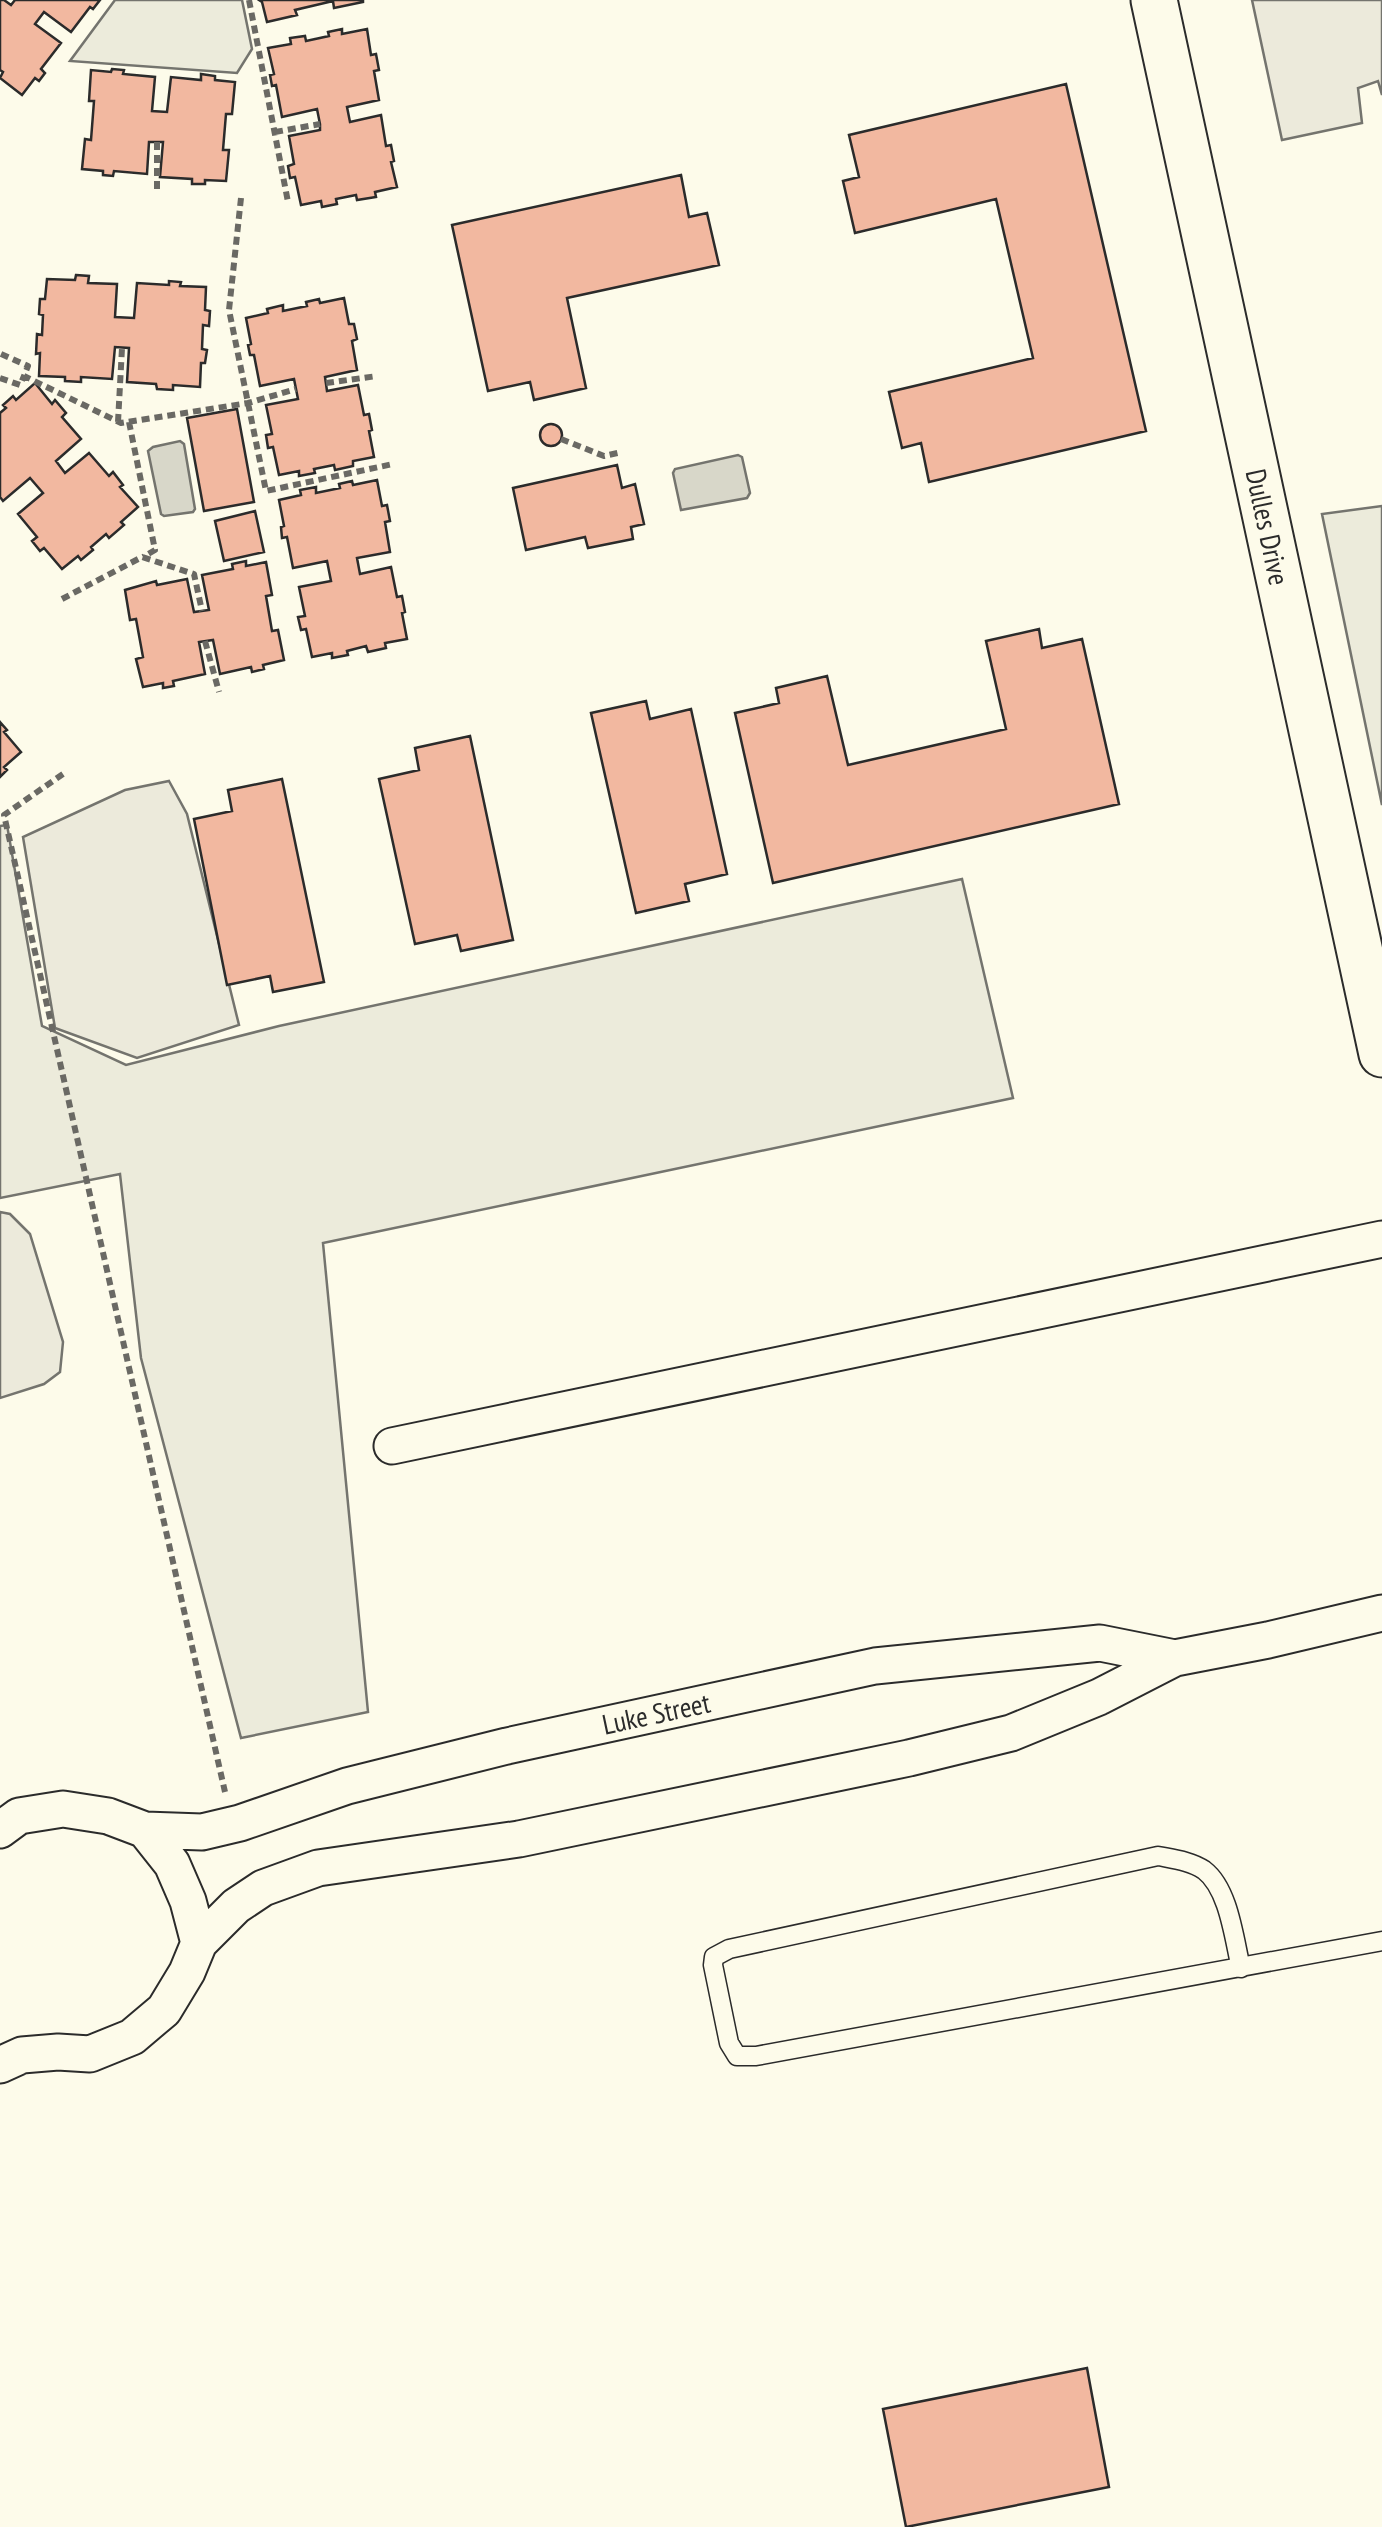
<svg xmlns="http://www.w3.org/2000/svg" width="1382" height="2527" font-family="'PT Sans Narrow',sans-serif">
<style>
.green{fill:#ecebdb;stroke:#74746e;stroke-width:2.5}
.parking{fill:#eceadb;stroke:#74746e;stroke-width:2.5}
.water{fill:#d8d7c9;stroke:#74746e;stroke-width:2.5}
.building{fill:#f2b8a0;stroke:#2b2b2b;stroke-width:2.5}
.lines{fill:none;stroke-linecap:round;stroke-linejoin:round}
.service-casing{stroke:#2b2b2b;stroke-width:21}
.minor-casing{stroke:#2b2b2b;stroke-width:39}
.tertiary-casing{stroke:#2b2b2b;stroke-width:49}
.path{stroke:#6a6964;stroke-width:6;stroke-dasharray:8 5;stroke-linecap:butt}
.service{stroke:#fdfbea;stroke-width:18}
.minor{stroke:#fdfbea;stroke-width:35}
.tertiary{stroke:#fdfbea;stroke-width:45}
.labels{text-anchor:middle;dominant-baseline:central;stroke-width:8;stroke-linejoin:round;paint-order:stroke}
.street-label{font-size:28px;fill:#2b2b2b;stroke:#fdfbea}
</style>
<rect width="100%" height="100%" fill="#fdfbea"/>
<path class="green" d="M115,0H242L252,49L237,73L70,61Z
M1382,506V805L1322,514Z
M7,825L42,1026L126,1065L279,1026L962,879L1013,1098L323,1243L368,1712L241,1738L141,1358L120,1174L0,1198V826Z"/>
<path class="parking" d="M1252,0H1382V95L1378,81L1358,88L1362,123L1282,140Z
M169,781L187,814L239,1025L137,1058L55,1028L23,837L125,790Z
M0,1212L10,1214L30,1234L63,1342L60,1372L44,1384L0,1398Z"/>
<path class="water" d="M180,441L184,444L195,509L193,512L164,516L161,514L148,451L153,447Z
M738,455L742,457L750,493L747,498L681,510L673,473L675,469Z"/>
<path class="building" d="M0,0H4L11,5L15,0H100L93,9L90,7L71,32L44,12L35,24L61,43L41,69L45,73L39,81L35,78L22,95L0,78L3,72L0,70Z
M259,0H363V2L334,8L333,1L295,10L297,15L267,22L262,2Z
M342,29V34L367,29L371,55L376,54L379,70L374,71L379,100L347,107L350,122L381,115L386,146L391,145L394,161L391,162L397,187L375,192L376,197L357,200L356,195L336,199L337,204L322,207L321,201L301,205L295,177L290,178L288,166L294,164L289,136L320,130V124L317,109L282,117L276,85L272,86L270,75L274,74L268,48L291,44L290,38L305,36L306,41L329,36L328,32Z
M112,69L124,70L123,74L155,77L152,111L167,112L171,77L201,80V74L215,76V80L235,82L232,114H226L223,150H229L226,181L205,180V184H192V179L160,177L163,142H149L147,174L114,171L113,176L103,175V171L82,169L85,139L91,140L94,101H89L91,70L111,72Z
M1066,84L1146,431L929,482L921,443L902,448L889,392L1033,358L996,199L855,233L843,181L859,177L849,135Z
M681,175L689,217L707,213L719,265L567,298L586,388L534,400L530,382L488,391L452,225Z
M76,275L89,276L88,283L117,284L115,317L134,318L137,283L169,285V281L181,282L180,286L206,287L205,310L210,311L209,326L203,325L202,349L207,350L205,363H201L200,387L173,385V390L157,389L156,384L127,382L129,348L115,347L112,379L81,377V382L65,381V377L39,376L40,353L36,354L37,334L42,335L43,315L39,314L40,299H45L47,279L75,280Z
M344,298L349,324H354L357,339L352,341L357,370L325,377L327,391L358,385L364,415L369,414L372,430L369,431L374,457L353,461V466L335,470L334,465L314,469L315,473L299,476V471L279,475L273,447L268,448L266,435L272,434L266,405L298,399L294,379L260,386L254,355H250L248,345L251,344L246,318L268,313L267,309L283,305V311L307,306L306,302L319,299L320,303Z
M35,383L52,404L55,400L66,413L62,417L81,439L56,461L65,473L89,453L109,476L113,472L123,485L120,487L138,507L121,522L124,525L109,538L106,534L91,547L93,550L81,560L78,556L62,569L44,548L40,551L32,541L37,537L18,514L43,493L30,478L3,501L0,497V413L6,408L3,405L13,396L16,400Z
M237,409L254,502L204,511L187,418Z
M540 435a11 11 0 1 1 22 0a11 11 0 1 1-22 0Z
M617,465L622,488L635,484L644,524L631,527L633,539L588,548L585,537L526,550L513,488Z
M377,480L382,506L387,505L390,521L385,522L390,552L357,558L360,574L391,567L397,597L402,596L405,612L402,613L407,639L385,643L386,648L368,652L366,646L347,651L348,655L332,658V653L312,657L306,629L301,630L298,617L305,616L299,587L331,581L327,561L293,568L287,537L282,538L281,527L284,526L279,500L301,495L300,490L316,487V493L340,488L339,484L352,481L353,485Z
M255,511L264,552L224,561L215,521Z
M246,561V566L266,562L272,595L266,596L272,631L278,630L284,660L263,665L264,669L252,672L251,667L220,674L213,640L199,642L205,674L173,681L174,686L163,688V683L143,687L136,659L143,657L136,619L130,620L125,590L156,581L157,585L187,579L194,612L209,610L202,575L233,569L232,564Z
M1039,629L1042,648L1082,639L1119,804L773,883L735,713L779,703L776,688L827,676L848,765L1006,729L986,641Z
M646,701L650,719L691,709L727,874L685,884L689,901L636,913L591,713Z
M0,722L7,730L4,732L21,752L4,767L7,770L0,777Z
M470,736L513,940L461,951L457,935L415,944L379,779L419,770L415,748Z
M282,779L324,982L273,992L270,976L227,985L194,819L232,811L228,790Z
M1087,2368L1109,2487L906,2527L883,2409Z"/>
<g class="lines">
<defs>
<path id="service" d="M1241,1968C1234,1939 1229,1889 1204,1870C1191,1861 1173,1859 1158,1856L729,1949L714,1957L713,1965L729,2043L737,2056H756L1382,1941"/>
<path id="minor" d="M392,1446L1382,1239
M0,1830L19,1816L63,1809L108,1816L145,1830L202,1832L240,1823L347,1786L507,1746L875,1666L1100,1643L1175,1658
M145,1830L172,1864L188,1901L199,1943
M0,2065L22,2055L58,2052L90,2054L132,2037L164,2010L187,1972L199,1943L236,1906L263,1888L318,1868L519,1839L909,1758L1011,1733L1099,1697L1175,1658L1268,1640L1382,1613"/>
<path id="tertiary" d="M1154,0L1382,1054"/>
</defs>
<use href="#service" class="service-casing"/>
<use href="#minor" class="minor-casing"/>
<use href="#tertiary" class="tertiary-casing"/>
<path class="path" d="M249,0L288,202
M275,132L320,124
M157,142V192
M241,198L229,310L266,491L393,464
M1,354L28,366L24,376L121,423L248,403L296,389
M0,378L20,385L24,376
M326,383L377,376
M118,422L122,348
M129,422L155,550L143,557
M561,439L604,456L622,452
M62,599L142,557L194,574L202,611
M205,641L219,692
M63,774L4,815L225,1792"/>
<use href="#service" class="service"/>
<use href="#minor" class="minor"/>
<use href="#tertiary" class="tertiary"/>
</g>
<g class="labels">
<g class="street-label">
<text transform="translate(1268 527) rotate(78)">Dulles Drive</text>
<text transform="translate(656 1713) rotate(-12)">Luke Street</text>
</g>
</g>
</svg>
